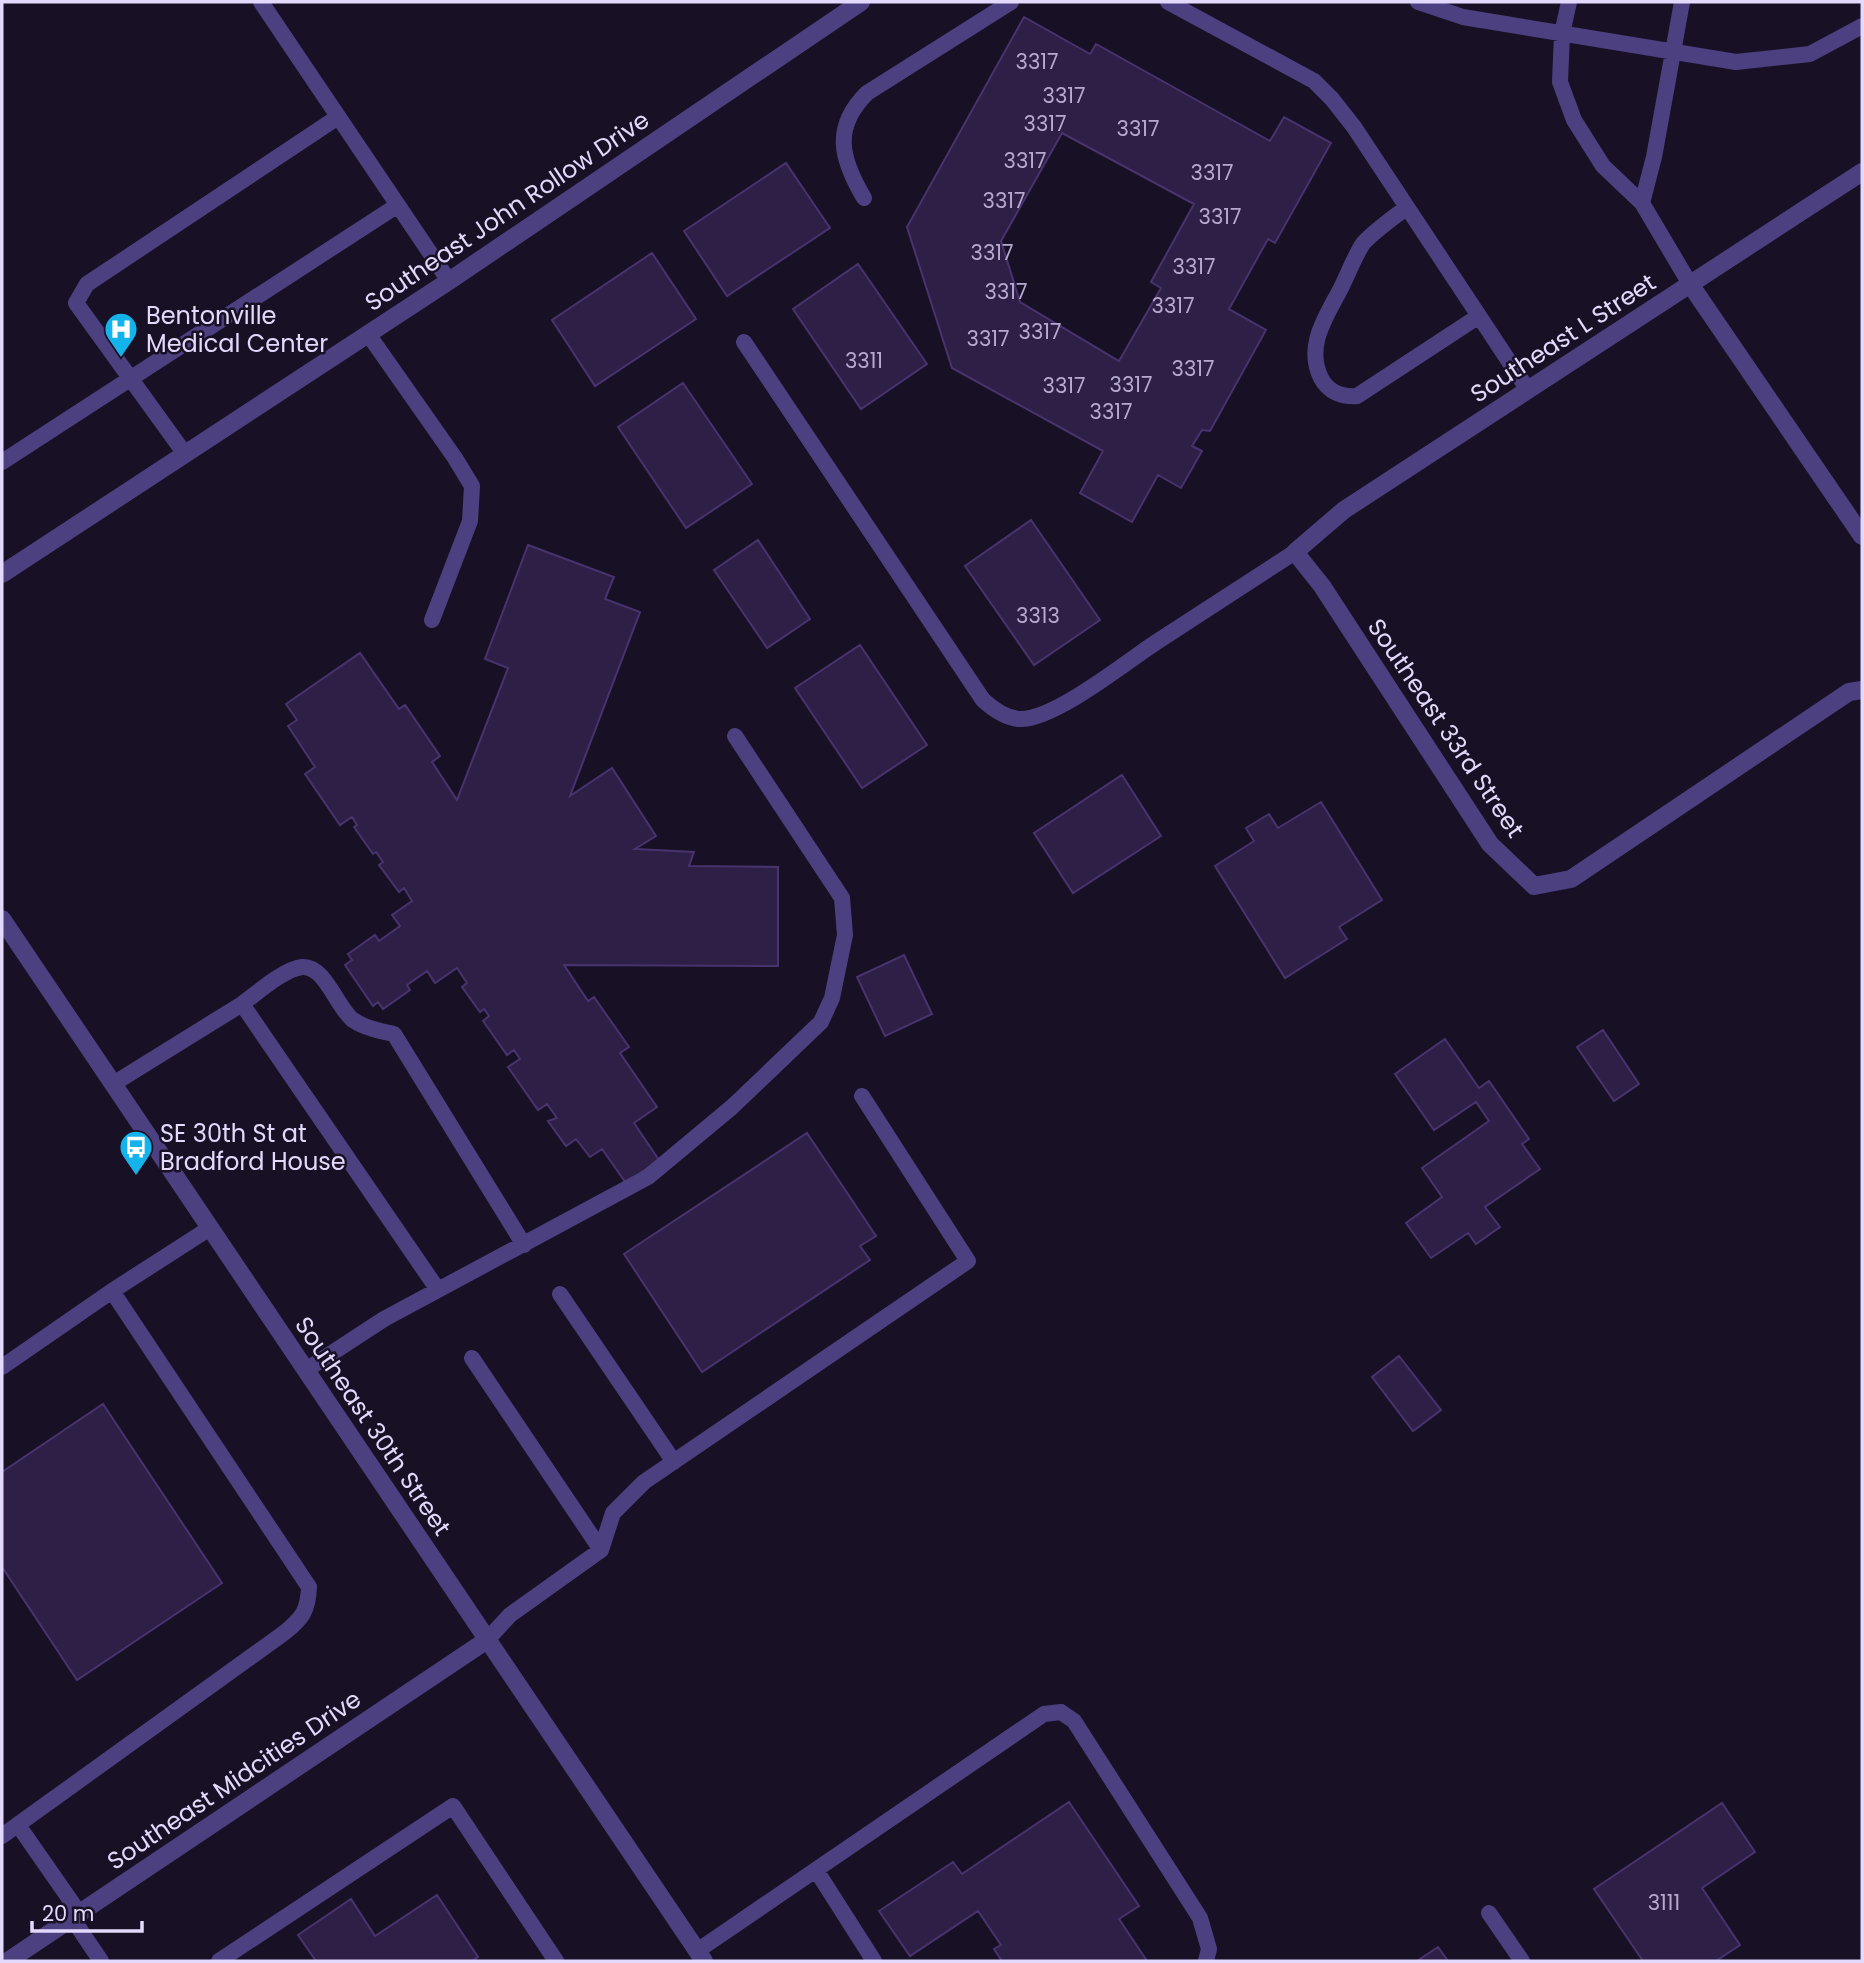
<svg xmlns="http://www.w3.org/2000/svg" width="1864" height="1963" font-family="Poppins,sans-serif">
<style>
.building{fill:#2d1f45;stroke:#48336f;stroke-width:2;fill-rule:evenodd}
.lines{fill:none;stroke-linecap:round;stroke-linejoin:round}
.lane{stroke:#4d4080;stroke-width:16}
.street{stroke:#4d4080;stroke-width:18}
.labels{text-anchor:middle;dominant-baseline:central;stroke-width:5;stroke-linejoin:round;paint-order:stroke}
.number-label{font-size:21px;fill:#b5aace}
.street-label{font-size:24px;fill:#e2d9fc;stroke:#181125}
.poi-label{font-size:24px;fill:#e2d9fc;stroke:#181125;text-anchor:start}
</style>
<rect width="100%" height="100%" fill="#181125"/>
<path class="building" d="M1024,17L1090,54L1096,44L1270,141L1284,117L1331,143L1275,243L1268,239L1229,309L1266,330L1210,431L1202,430L1192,446L1202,451L1181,488L1158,475L1132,522L1080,493L1103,451L952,368L907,227ZM1062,133L1194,204L1151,282L1161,288L1119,361L1020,302L1001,241Z
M786,163L830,228L727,296L684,231Z
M652,253L696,319L595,386L552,320Z
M858,264L927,364L861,409L793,309Z
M683,383L752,484L686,528L618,427Z
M1031,520L1100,620L1034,665L965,566Z
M758,540L810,619L767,648L714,570Z
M528,545L614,577L605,599L640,612L570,796L612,768L656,836L635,849L694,852L689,866L778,867V966L564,965L588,1001L594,997L629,1047L620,1053L657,1107L634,1123L659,1160L626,1183L602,1149L590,1157L576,1139L566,1146L548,1121L557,1118L547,1104L538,1110L508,1067L520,1059L514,1050L507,1055L483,1021L489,1016L484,1009L480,1012L462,987L467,983L457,968L435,983L427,971L407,985L410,990L383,1009L378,1002L373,1006L345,965L352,960L348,954L375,935L379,941L400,926L392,915L412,901L404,888L399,892L379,865L383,862L376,852L373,854L354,827L357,825L352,817L340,825L305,774L315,767L288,726L297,720L286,704L360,653L399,709L405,705L440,756L432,762L457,800L508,668L485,659Z
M860,645L927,745L862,788L795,688Z
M1122,775L1161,836L1073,893L1034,833Z
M1321,802L1382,900L1339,927L1347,939L1285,978L1215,866L1254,841L1246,828L1269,814L1278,828Z
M904,955L932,1014L885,1036L857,977Z
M1603,1030L1639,1084L1614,1101L1577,1047Z
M1445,1039L1479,1088L1489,1081L1529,1139L1522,1144L1540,1169L1485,1207L1500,1227L1476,1244L1468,1233L1431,1258L1406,1223L1442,1197L1422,1168L1489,1121L1476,1102L1434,1130L1395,1074Z
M807,1133L876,1236L860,1246L870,1260L702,1372L624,1254Z
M1399,1356L1441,1410L1413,1431L1372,1377Z
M103,1404L222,1583L77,1680L2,1567V1472Z
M1069,1802L1139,1906L1119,1919L1147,1961H1002L994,1949L1001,1945L978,1911L910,1956L879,1911L953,1862L962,1874Z
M1722,1803L1755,1852L1702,1888L1740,1945L1716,1961H1643L1594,1889Z
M437,1895L478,1957L472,1961H316L298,1935L351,1899L375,1936Z
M1438,1947L1448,1961H1417Z"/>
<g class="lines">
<path class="lane" d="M261,2L449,281
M1168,2L1314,81L1332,99L1354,127L1528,390
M1418,2L1463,17L1736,62L1810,54L1862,26
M1569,2L1562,34L1560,82L1574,120L1603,166L1642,203L1690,284
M864,198C841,159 832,128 867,93L1011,2
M1642,203L1654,157L1682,2
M1407,207C1396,216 1370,234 1362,245C1354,258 1348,274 1341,288C1326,317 1305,346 1321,378C1328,392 1342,397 1357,396L1479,316
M368,334L455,458L472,486L470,521L432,620
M744,342L983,700C993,709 1006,719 1021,719C1055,719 1125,663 1155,643C1202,612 1249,582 1295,552
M185,454L76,303L87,284L338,117
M2,462L398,205
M242,1004C257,993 284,969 302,967C325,965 337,1008 353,1020C365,1028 380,1031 394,1034L524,1245
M113,1084L242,1004L438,1290
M560,1294L674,1462
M472,1358L601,1550
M2,1367L112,1291L210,1228
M306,1370L384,1319L648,1177L732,1107L821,1022L832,998L845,935L842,898L735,736
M487,1640L510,1615L601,1550L613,1513L644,1482L968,1261L862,1096
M18,1825L80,1914
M2,1836L284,1633C303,1618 308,1610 309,1587L112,1291
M816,1870L874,1961
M1489,1913L1522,1961
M72,1918L101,1961
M697,1951L1044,1714L1061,1712L1074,1721L1200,1918L1209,1949L1206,1961
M219,1961L453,1806L556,1961"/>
<path class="street" d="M1862,172L1344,510L1295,552L1322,586L1490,844L1534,886L1571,879L1849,692L1862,690
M1690,284L1862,536
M2,574L449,281L861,2
M2,919L704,1961
M8,1961L487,1640"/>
</g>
<defs>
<symbol id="hospital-pin" viewBox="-11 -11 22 30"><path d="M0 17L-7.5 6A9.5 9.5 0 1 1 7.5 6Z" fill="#15b3eb" stroke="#181125"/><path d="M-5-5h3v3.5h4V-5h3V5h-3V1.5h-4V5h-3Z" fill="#fff"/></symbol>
<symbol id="bus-pin" viewBox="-11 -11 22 30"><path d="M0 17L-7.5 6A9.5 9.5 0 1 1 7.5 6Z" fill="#15b3eb" stroke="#181125"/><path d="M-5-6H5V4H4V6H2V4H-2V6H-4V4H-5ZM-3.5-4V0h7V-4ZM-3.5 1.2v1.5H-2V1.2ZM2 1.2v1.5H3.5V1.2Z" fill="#fff"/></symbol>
</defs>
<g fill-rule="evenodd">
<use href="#hospital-pin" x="102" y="310" width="38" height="52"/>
<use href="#bus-pin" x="117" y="1128" width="38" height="52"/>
</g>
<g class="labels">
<g class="number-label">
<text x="1037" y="61">3317</text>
<text x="1064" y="95">3317</text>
<text x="1045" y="123">3317</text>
<text x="1138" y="128">3317</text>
<text x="1025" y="160">3317</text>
<text x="1212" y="172">3317</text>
<text x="1004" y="200">3317</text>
<text x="1220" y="216">3317</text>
<text x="992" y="252">3317</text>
<text x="1194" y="266">3317</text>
<text x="1006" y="291">3317</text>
<text x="1173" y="305">3317</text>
<text x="1040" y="331">3317</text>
<text x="988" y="338">3317</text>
<text x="864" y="360">3311</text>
<text x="1193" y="368">3317</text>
<text x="1131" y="384">3317</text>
<text x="1064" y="385">3317</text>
<text x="1111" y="411">3317</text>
<text x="1038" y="615">3313</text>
<text x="1664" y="1902">3111</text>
</g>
<g class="street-label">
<text transform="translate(507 211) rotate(-34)">Southeast John Rollow Drive</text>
<text transform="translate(1563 338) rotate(-33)">Southeast L Street</text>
<text transform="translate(1446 728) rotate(56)">Southeast 33rd Street</text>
<text transform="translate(373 1426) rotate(56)">Southeast 30th Street</text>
<text transform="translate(234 1780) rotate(-34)">Southeast Midcities Drive</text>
</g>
<g class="poi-label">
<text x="146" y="315">Bentonville<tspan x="146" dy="28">Medical Center</tspan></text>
<text x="160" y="1133">SE 30th St at<tspan x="160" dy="28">Bradford House</tspan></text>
</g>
</g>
<rect width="1864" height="1963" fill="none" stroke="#e2d9fc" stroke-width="7"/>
<path d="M32 1921v10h110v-10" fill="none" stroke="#e2d9fc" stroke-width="3.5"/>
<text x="42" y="1921" font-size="21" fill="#e2d9fc" stroke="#181125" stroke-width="5" paint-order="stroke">20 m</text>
</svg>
